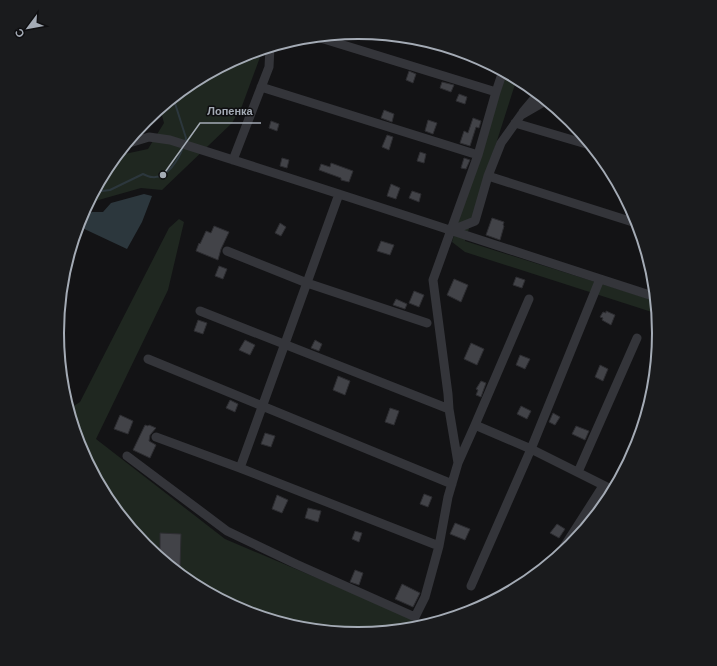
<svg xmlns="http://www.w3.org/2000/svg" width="717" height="666" font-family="Helvetica,sans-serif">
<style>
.green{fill:#1f2720}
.water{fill:#2c373d}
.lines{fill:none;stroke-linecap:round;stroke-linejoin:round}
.stream{stroke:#2c373d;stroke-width:2}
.building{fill:#424348;stroke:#2d2d31}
.minor{stroke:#34353a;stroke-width:9}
.rim{fill:none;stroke:#a4abb5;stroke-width:2}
.leader{fill:none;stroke:#a4abb5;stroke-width:1.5}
.callout-dot{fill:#a4abb5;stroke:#0e0e10;stroke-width:1.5}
.callout-label{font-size:11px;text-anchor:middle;font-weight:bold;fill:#a4abb5;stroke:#0e0e10;stroke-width:3;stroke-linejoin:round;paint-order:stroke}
</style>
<rect width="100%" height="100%" fill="#131315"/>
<path class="green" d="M263,49L242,106L232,123L162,190L141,188L88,203L110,163L120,155L148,149L164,123L160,108L191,83L244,55Z
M503,70L517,78L465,241L656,301L658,314L465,252L452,242Z
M179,219L184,222L168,290L96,439L225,539L428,625L417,628L358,634L300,628L243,611L191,583L146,546L108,500L80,448L69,409L80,402L169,228Z"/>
<path class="water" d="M144,194L152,196L142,222L127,249L78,226L80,219L92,212H103L111,203Z"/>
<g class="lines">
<path class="stream" d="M173,97L186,138L185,143
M94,192L110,190L143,174C145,175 149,177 152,177C167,179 179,159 183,147"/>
</g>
<path class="building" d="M409,71L416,74L413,83L406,80Z
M442,82L454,85L451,92L440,88Z
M459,94L467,97L465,104L456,101Z
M384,110L394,114L392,122L381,118Z
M473,118L481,121L479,128L476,127L470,146L460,143L464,131L468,133Z
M428,120L437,123L433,134L425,131Z
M271,121L279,124L277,131L269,128Z
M387,135L393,137L389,150L382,147Z
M420,152L426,154L424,163L417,161Z
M282,158L289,160L287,168L280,166Z
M464,158L470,160L466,169L461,168Z
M331,163L353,171L349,182L341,180V178L319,170L321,164L330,167Z
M391,184L400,188L396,199L387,196Z
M412,191L421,194L419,202L409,198Z
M492,218L504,222L503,225L504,226L500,240L486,235Z
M280,223L286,227L281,236L275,233Z
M214,226L229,232L221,249L218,260L196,251L199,243L200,244L206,231L211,233Z
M381,241L394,245L390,255L377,251Z
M219,266L227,269L223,279L215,276Z
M516,277L525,280L522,288L513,285Z
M454,279L468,285L461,302L447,295Z
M414,291L424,295L419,307L409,303Z
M396,299L407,304L405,309L393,305Z
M606,311L615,315L611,325L602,320L603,318L600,317L603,312L606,313Z
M198,320L207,323L203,334L194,331Z
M245,340L255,345L250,355L239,350Z
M315,340L322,344L319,351L311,348Z
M471,343L484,349L477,365L464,359Z
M520,355L530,359L525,369L516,365Z
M600,365L608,369L603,381L595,377Z
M338,376L350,381L345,395L333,390Z
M481,381L486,383L481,397L476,395L478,390L476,389Z
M230,400L238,404L235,412L226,408Z
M521,406L531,411L527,419L517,414Z
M390,408L399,411L394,425L385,422Z
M553,413L560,417L555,425L549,422Z
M120,415L133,421L128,434L114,429Z
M145,425L148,426L149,425L156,428L150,435L149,441L156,445L150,458L133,450Z
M576,426L589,431L585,440L572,434Z
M265,433L275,436L271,447L261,444Z
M424,494L432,497L428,507L420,504Z
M277,495L288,500L282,513L272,509Z
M308,508L321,511L318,522L305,518Z
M455,523L470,529L465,540L450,534Z
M557,524L565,529L559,538L550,533Z
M355,531L362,533L359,542L352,539Z
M160,533L181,534L180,569H174L160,557Z
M355,570L363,573L359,585L350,582Z
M402,584L420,593L413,607L395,599Z"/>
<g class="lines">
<path class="minor" d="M314,36L496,92
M261,87L478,155
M523,112L539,93
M515,123L593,146
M126,144L149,137L170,140C333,191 494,245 656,297
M233,160L269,67L270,47
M488,176L639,224
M450,231L475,221L488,176L501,143L521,115L547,100
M227,251L307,283L427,323
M200,311L449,409
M148,359L452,484
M475,425L529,299
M156,437L240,468L339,194
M127,456L227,531L296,564L415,617L425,597L439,546L448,497L458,463L449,409L448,394L433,280L478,155L496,92L503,71
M458,463L475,425L531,449L607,487
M240,468L439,546
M578,472L637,338
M557,558L603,486
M471,586L531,449L600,279"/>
</g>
<path d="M0 0H717V666H0ZM64 333a294 294 0 1 1 588 0a294 294 0 1 1-588 0Z" fill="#1a1b1d" fill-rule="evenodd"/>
<path class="rim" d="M64 333a294 294 0 1 1 588 0a294 294 0 1 1-588 0Z"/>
<path class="leader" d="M163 175L200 123H261"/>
<circle class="callout-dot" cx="163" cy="175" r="4"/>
<g class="callout-label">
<text x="230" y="115">Лопенка</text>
</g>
<g transform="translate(28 28) rotate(238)" stroke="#0e0e10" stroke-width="3" paint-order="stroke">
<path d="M0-3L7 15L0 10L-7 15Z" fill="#a4abb5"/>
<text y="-6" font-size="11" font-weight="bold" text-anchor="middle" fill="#a4abb5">С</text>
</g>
</svg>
